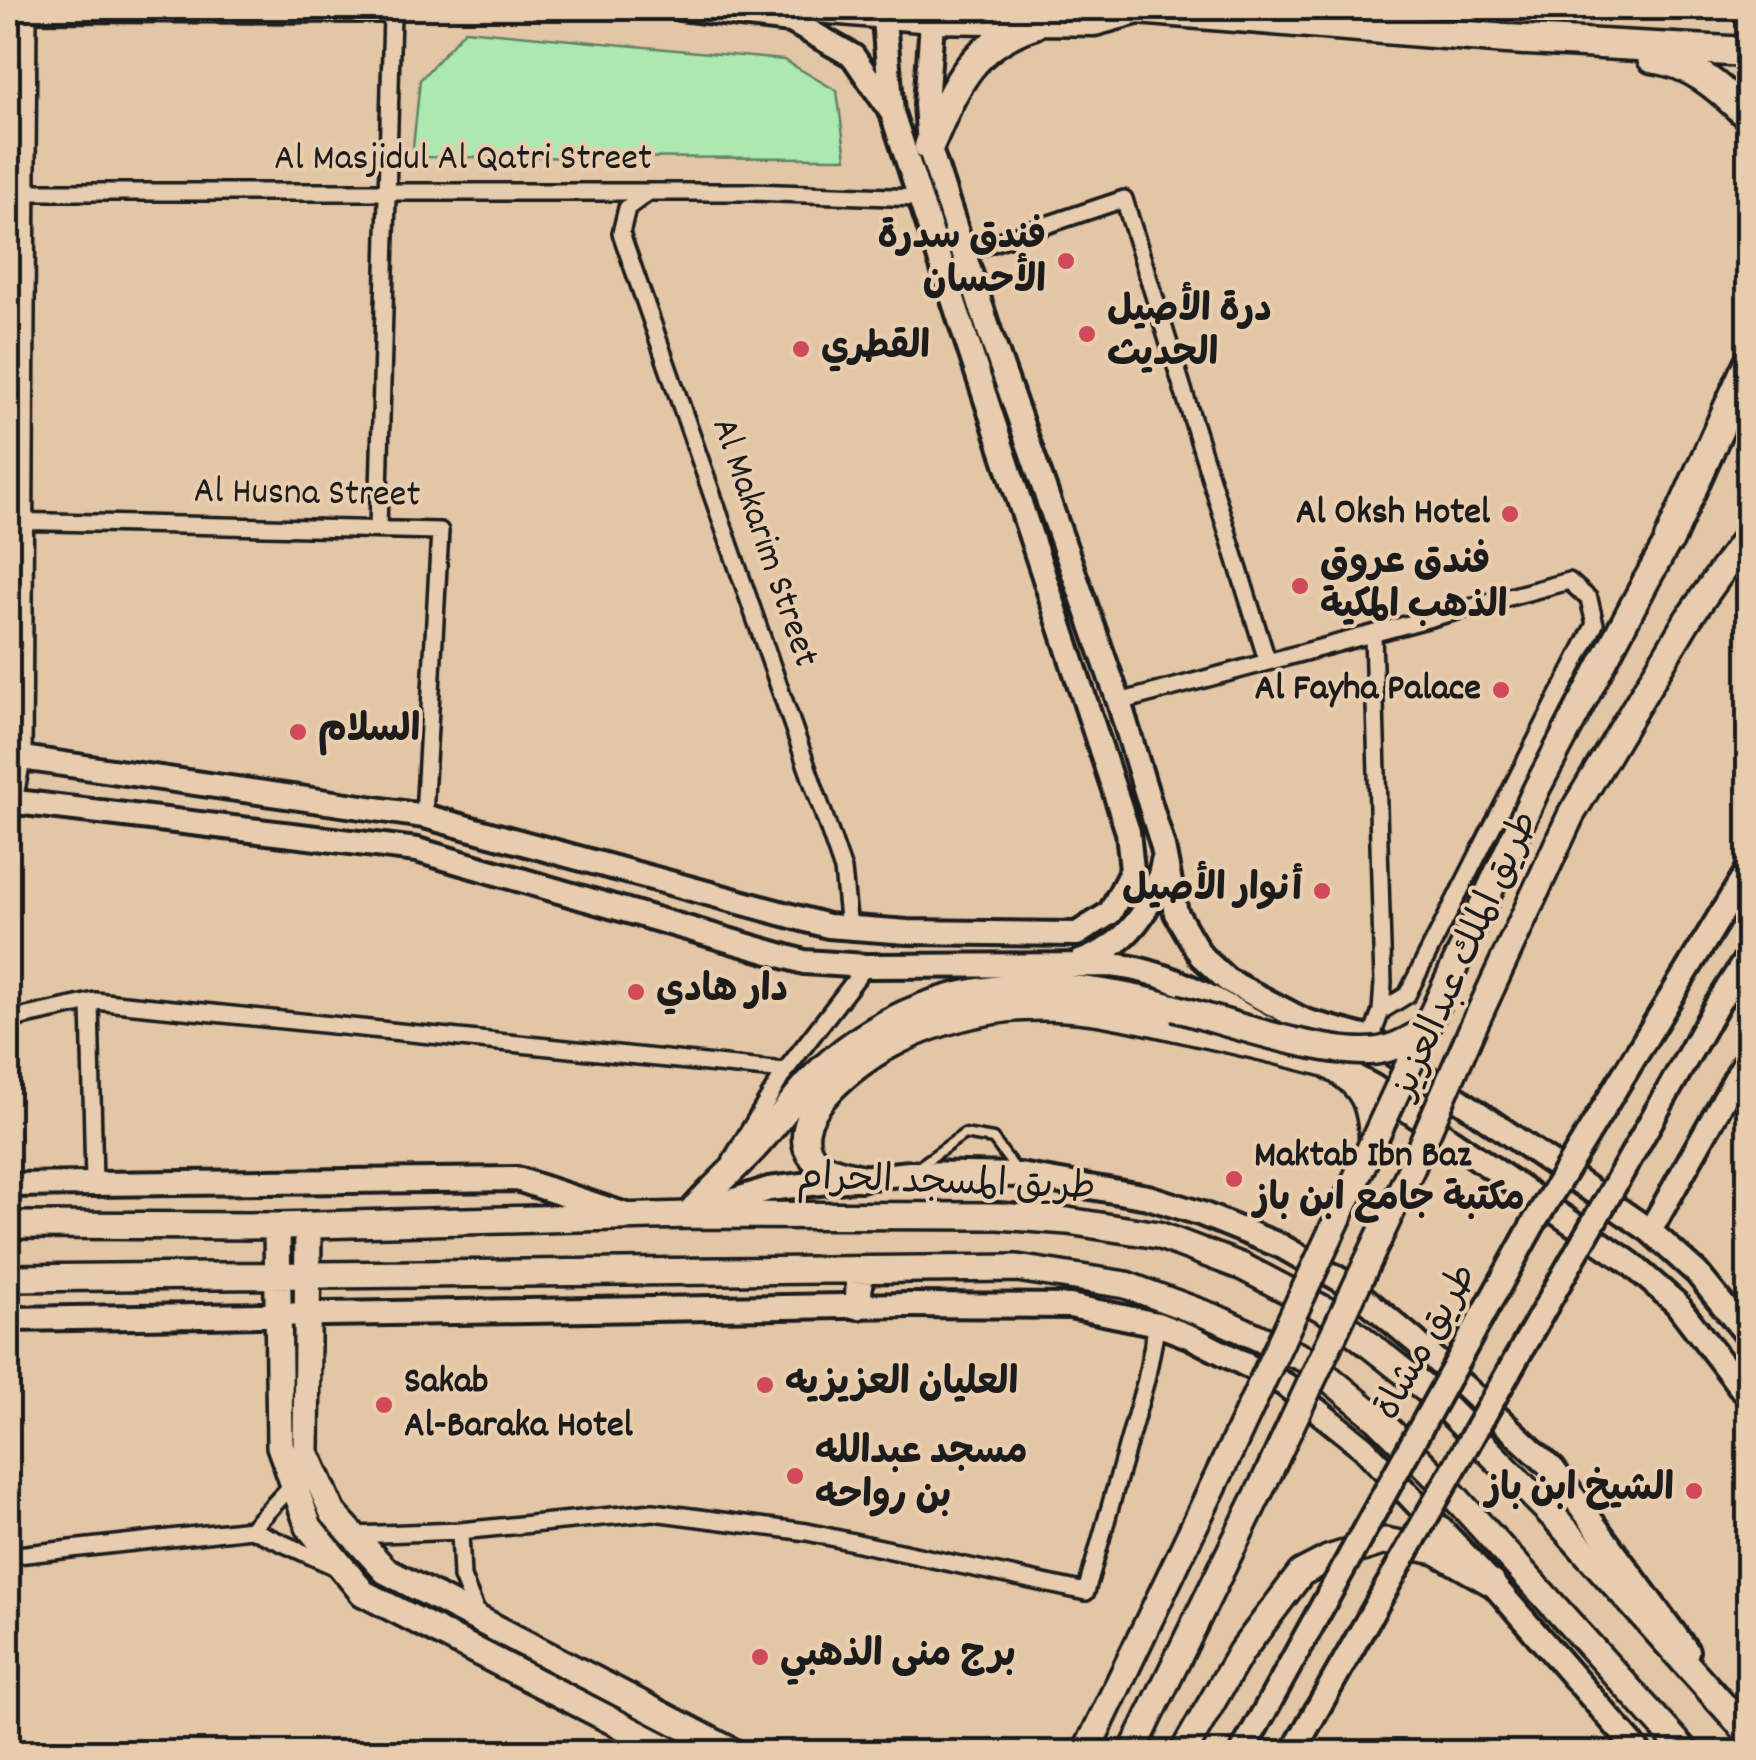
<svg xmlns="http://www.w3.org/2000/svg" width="1756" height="1760" font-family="Dekko,'Playpen Sans Arabic',sans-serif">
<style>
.green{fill:#abe9b0;stroke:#648266;stroke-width:2.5}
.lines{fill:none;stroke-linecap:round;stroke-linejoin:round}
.lane-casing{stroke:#1c1c1c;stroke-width:15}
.street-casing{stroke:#1c1c1c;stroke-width:22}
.secondary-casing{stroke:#1c1c1c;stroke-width:30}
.primary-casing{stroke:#1c1c1c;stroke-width:32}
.highway-casing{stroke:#1c1c1c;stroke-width:35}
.lane{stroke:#e7ccae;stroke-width:8}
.street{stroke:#e7ccae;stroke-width:15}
.secondary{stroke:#e7ccae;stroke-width:22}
.primary{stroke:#e7ccae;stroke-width:25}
.highway{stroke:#e7ccae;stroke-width:28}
.secondary-bridge-casing{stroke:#1c1c1c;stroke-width:30;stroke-linecap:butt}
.primary-bridge-casing{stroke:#1c1c1c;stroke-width:32;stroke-linecap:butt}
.secondary-bridge{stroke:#e7ccae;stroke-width:22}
.primary-bridge{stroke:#e7ccae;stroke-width:25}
.poi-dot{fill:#d1495b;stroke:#e7ccae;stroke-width:4}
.labels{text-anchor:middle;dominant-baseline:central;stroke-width:8;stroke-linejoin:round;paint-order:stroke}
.street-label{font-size:38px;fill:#1c1c1c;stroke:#e7ccae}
.poi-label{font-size:38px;font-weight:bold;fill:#1c1c1c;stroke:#e7ccae;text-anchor:start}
</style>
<rect width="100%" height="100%" fill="#e3c6a6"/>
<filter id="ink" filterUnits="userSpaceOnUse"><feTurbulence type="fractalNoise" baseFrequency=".01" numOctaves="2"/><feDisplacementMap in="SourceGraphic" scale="20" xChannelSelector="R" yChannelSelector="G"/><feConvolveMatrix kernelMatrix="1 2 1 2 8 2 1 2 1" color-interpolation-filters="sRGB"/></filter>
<g filter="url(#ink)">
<path class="green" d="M465,30L784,60L837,91L846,158L412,157L420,80Z"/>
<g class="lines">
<defs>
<path id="lane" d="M918,1167L964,1134L993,1139L1017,1171"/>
<path id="street" d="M8,13L392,14L378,529
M8,192H751L919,198
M649,192L627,208L621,233L843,870L849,928
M966,252L1124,199L1267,660
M8,521L440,531L424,816
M1119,702L1569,581L1589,599L1595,624L1407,995L1381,1011
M14,800L23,756L28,13
M90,1002L94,1184
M8,1020L95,1001L785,1071
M1371,1039L1381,1011L1383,983L1373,634
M732,1159L785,1071L866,966
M251,1529L338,1568
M251,1529L294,1483
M460,1531L462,1577L479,1619
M354,1535L460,1531L653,1512L807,1532L1086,1592L1146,1380L1157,1324
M8,1556L251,1529"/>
<path id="secondary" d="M680,8L791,21L853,56L890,110
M933,8L926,104L929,146L989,331L1119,702L1163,847L1176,913L1201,956L1227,980L1305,1021L1371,1039L1650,1231L1697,1273L1748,1336
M8,756L424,816L828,926L907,932L1077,934L1110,913L1132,870L1128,832L892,113L883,8
M8,801L417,850L804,962L866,966L1112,965C1170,971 1220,1002 1270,1030
M1080,962C1126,946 1155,908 1163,861
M1346,1072L1374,1087L1630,1263L1676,1303L1748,1397
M8,1185L517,1179L626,1215
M697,1212L769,1189L861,1178L910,1173L1020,1175L1148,1197L1202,1214L1281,1246L1346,1283L1415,1341L1553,1469L1687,1651
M1650,1231L1748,1056
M8,1319L909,1305L1070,1306L1157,1324L1191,1337L1284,1384L1363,1447L1492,1583L1639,1752"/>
<path id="primary" d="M1646,581L1669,540
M1688,619L1748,534
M861,1178C846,1174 823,1171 813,1158C781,1118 859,1061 890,1045C925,1026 966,1014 1005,1009C1069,1001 1130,1017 1192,1031C1237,1041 1281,1051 1325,1063C1365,1085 1372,1104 1373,1148
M689,1215C709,1191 732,1171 753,1149C780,1121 799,1088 829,1063C931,974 1051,974 1175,1008
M8,1225L277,1226L689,1215L998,1216L1068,1221L1158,1235L1243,1267L1327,1311L1433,1395L1556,1519L1748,1733
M308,1225L306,1452L333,1513L386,1571L733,1752
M277,1226L280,1446L309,1527L363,1593L673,1752
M8,1278L1017,1268L1126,1285L1218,1319L1307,1360L1377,1418L1444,1485L1686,1752
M858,1306L860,1270
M1086,1752L1231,1449
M1132,1752L1270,1470
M1183,1752L1241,1652L1301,1573L1328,1559L1385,1541L1436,1551L1492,1583"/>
<path id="highway" d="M818,8L932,18L1094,21L1138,9
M1125,8L1507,39L1748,52
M1652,58C1693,63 1720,88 1748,116
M929,146C954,89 969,45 1034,24
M1669,540L1748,364"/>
</defs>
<use href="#lane" class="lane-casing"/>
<use href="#street" class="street-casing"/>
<use href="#secondary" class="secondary-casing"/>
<use href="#primary" class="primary-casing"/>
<use href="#highway" class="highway-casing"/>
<use href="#lane" class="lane"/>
<use href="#street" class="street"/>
<use href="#secondary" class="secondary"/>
<use href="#primary" class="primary"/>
<use href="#highway" class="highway"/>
<defs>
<path id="secondary-bridge" d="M1242,1752L1532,1226L1748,870
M1293,1752L1718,1003L1748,956"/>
<path id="primary-bridge" d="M1175,1008C1225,1022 1326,1056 1375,1051C1394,1049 1410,1040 1425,1030
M1231,1449L1537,788L1646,581
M1270,1470L1412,1167L1474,1025L1571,815L1688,619"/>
</defs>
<use href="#secondary-bridge" class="secondary-bridge-casing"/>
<use href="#primary-bridge" class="primary-bridge-casing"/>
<use href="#secondary-bridge" class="secondary-bridge"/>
<use href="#primary-bridge" class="primary-bridge"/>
</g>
</g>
<g class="poi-dot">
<circle cx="1066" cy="261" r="10"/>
<circle cx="1087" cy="334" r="10"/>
<circle cx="801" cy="349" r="10"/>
<circle cx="1510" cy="514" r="10"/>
<circle cx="1300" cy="586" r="10"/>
<circle cx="1501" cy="690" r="10"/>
<circle cx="298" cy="732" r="10"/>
<circle cx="1322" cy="891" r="10"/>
<circle cx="636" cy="992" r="10"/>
<circle cx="1234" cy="1179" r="10"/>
<circle cx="765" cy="1385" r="10"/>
<circle cx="384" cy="1405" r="10"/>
<circle cx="795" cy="1476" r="10"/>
<circle cx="1694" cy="1491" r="10"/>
<circle cx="760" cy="1657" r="10"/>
</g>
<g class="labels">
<g class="street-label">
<text x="463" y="160">Al Masjidul Al Qatri Street</text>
<text transform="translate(307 495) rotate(1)">Al Husna Street</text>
<text transform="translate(763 543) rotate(71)">Al Makarim Street</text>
<text transform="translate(1467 956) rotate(-66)">طريق الملك عبدالعزيز</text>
<text transform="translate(946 1185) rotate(2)">طريق المسجد الحرام</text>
<text transform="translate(1428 1343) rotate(-61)">طريق مشاة</text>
</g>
<g class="poi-label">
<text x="1046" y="239" text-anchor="end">فندق سدرة<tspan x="1046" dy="44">الأحسان</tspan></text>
<text x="1107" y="312">درة الأصيل<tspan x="1107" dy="44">الحديث</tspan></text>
<text x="821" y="349">القطري</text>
<text x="1490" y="514" text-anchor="end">Al Oksh Hotel</text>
<text x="1320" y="564">فندق عروق<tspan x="1320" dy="44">الذهب المكية</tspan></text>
<text x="1481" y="690" text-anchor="end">Al Fayha Palace</text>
<text x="318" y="732">السلام</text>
<text x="1302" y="891" text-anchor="end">أنوار الأصيل</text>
<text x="656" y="992">دار هادي</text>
<text x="1254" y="1157">Maktab Ibn Baz<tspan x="1254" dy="44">مكتبة جامع ابن باز</tspan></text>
<text x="404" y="1383">Sakab<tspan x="404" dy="44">Al-Baraka Hotel</tspan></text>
<text x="785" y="1385">العليان العزيزيه</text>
<text x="815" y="1454">مسجد عبدالله<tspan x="815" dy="44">بن رواحه</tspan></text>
<text x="1674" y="1491" text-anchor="end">الشيخ ابن باز</text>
<text x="780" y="1657">برج منى الذهبي</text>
</g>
</g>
<rect width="1756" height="1760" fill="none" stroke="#e7ccae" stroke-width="40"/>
<rect x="20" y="20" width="1716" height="1720" fill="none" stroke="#1c1c1c" stroke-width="4" filter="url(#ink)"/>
</svg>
